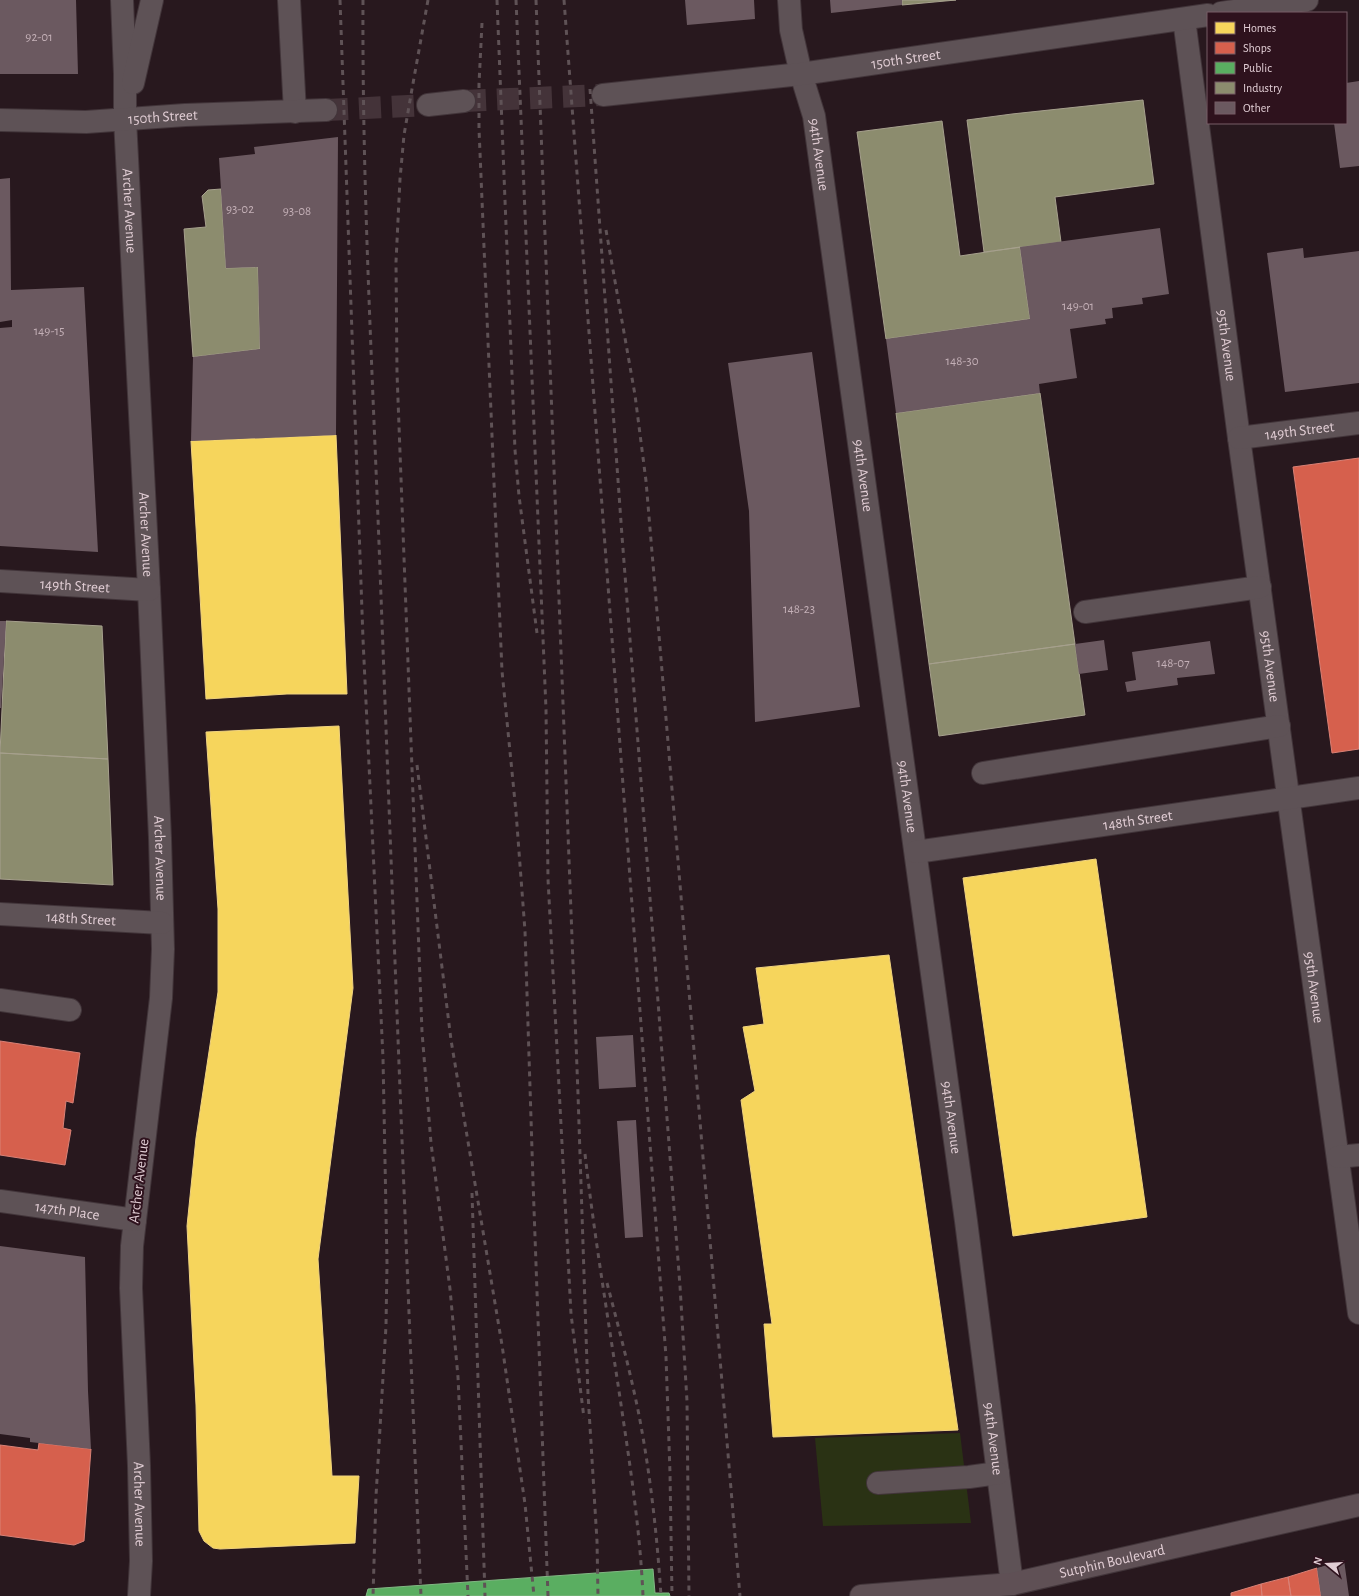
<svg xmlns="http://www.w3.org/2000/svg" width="1359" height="1596" font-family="'Alegreya Sans',sans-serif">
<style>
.green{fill:#2a3214}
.homes{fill:#f6d55c;stroke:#f0d380}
.shops{fill:#d6604d;stroke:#d98176}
.public{fill:#5aae61;stroke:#82b784}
.industry{fill:#8c8c6e;stroke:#a6a08d}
.building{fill:#6b5960}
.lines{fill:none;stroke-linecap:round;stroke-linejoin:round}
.minor-tunnel{stroke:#443339;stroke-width:22;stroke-dasharray:22 11;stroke-linecap:butt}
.minor-casing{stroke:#42353a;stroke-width:24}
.major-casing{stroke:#42353a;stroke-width:24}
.minor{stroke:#5e5256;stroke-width:22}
.major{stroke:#5f5055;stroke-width:22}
.rail{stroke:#5f5256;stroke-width:3;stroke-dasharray:5 5;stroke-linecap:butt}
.labels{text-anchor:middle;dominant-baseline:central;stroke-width:4;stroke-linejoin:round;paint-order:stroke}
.number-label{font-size:13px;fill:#c4b0b7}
.street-label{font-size:15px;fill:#e1cdd4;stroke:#2e121d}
</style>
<rect width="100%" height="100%" fill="#28181e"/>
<path class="green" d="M960,1433L971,1523L823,1526L815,1438Z"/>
<path class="homes" d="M336,435L347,694H287L206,699L191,441Z
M339,726L353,988L318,1259L332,1476H359L355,1543L220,1549L213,1548L204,1541L199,1531L196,1405L187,1226L196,1138L218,992V909L206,732Z
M1096,859L1147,1217L1013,1236L963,878Z
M889,955L958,1430L773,1437L764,1324H772L741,1100L755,1091L743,1027L764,1024L756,968Z"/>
<path class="shops" d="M1359,458V749L1332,753L1293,467Z
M0,1041L80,1053L73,1103L66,1101L63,1128L71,1130L65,1165L0,1155Z
M39,1443L91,1449L84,1541L74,1545L0,1535V1445L38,1450Z
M1317,1568L1321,1596H1291L1288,1577Z
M1288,1577L1291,1596H1262L1261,1584Z
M1261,1584L1262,1596H1231V1593Z"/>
<path class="public" d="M653,1569L655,1593H669L670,1596H366L368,1589Z"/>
<path class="industry" d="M902,0H956L902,5Z
M1143,100L1154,184L1055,197L1061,242L984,252L967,120L1012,114Z
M942,121L960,256L1020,247L1030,319L886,339L857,132Z
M221,189L226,268L258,267L260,349L193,357L184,229L206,227L202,196L208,190Z
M1040,393L1075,644L929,664L896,413Z
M6,621L102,626L108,759L0,753Z
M1075,644L1085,715L939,736L929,664Z
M0,753L108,759L113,885L0,879Z"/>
<path class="building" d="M0,0H76L78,74H0Z
M685,0H754L755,19L687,25Z
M830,0H902V5L831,13Z
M1359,81V166L1340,168L1334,123H1346V83Z
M338,137L336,435L191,441L193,357L260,349L258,267L226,268L219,158L255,154L254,147Z
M10,178L11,290L84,287L98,552L0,546V328L12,327V320L0,322V179Z
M1160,228L1169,294L1142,298L1143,304L1112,308L1113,318L1105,319L1106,324L1070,329L1077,378L1039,384L1040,393L896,413L886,339L1030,319L1020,247Z
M1303,248L1304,258L1359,251V383L1285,392L1267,253Z
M812,352L860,707L755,722L749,511L728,363Z
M0,621H6L1,708H0Z
M1104,640L1108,670L1079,674L1075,644Z
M1210,641L1215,674L1177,678L1178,685L1127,692L1125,682L1136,680L1132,652Z
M633,1035L636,1087L599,1089L596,1037Z
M636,1120L643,1237L625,1238L617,1121Z
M0,1246L85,1257L88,1391L91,1449L30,1442V1438L0,1434Z
M1344,1560L1349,1596H1321L1317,1568Z"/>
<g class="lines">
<path class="minor-tunnel" d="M464,101L603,95
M326,110L428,105"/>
<defs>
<g id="minor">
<path id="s1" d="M122,0L125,74V119L149,590L160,838L163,949L161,998L132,1246L131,1288L139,1466L141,1561L139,1596"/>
<path d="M289,0L295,112"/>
<path id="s2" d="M789,0L791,30L801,74L814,116L966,1221L1012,1584"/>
<path d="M1221,13L1307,0"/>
<path id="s3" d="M1184,19L1239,438L1359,1313"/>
<path d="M133,83L152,0"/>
<path id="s4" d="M603,95L801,74L1208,15"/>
<path d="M428,105L464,101"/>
<path id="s5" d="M0,120L86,122L185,115L326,110"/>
<path id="s6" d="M1239,438L1359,423"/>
<path id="s7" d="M0,581L149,590"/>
<path d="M1085,612L1260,587"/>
<path d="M983,773L1279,726"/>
<path id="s8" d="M916,852L1359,788"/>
<path id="s9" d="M0,914L162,923"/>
<path d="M0,1000L70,1010"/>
<path d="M1338,1157L1359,1155"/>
<path id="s10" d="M0,1201L135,1220"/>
<path d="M878,1483L969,1477L998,1473"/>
</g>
<g id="major">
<path id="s11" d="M861,1596L1012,1584L1359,1505"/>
</g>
</defs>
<use href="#minor" class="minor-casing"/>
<use href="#major" class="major-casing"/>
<use href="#minor" class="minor"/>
<use href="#major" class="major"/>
<path class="rail" d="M340,0L363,639L383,1058L387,1264L386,1326L376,1496L373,1596
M363,0C362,190 373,380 380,570C393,912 406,1254 421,1596
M428,0L412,89L404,135L400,179L396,262L397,373L422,1032L431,1143L450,1289L458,1377L468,1596
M497,0L515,450L519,496L537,633
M516,0L546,709L548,879L571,1314L584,1418
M536,0L578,1094L588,1394L597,1541L598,1596
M564,0L666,1357L670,1473L672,1596
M482,23L479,84V129L502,671L516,812L525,931L533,1181L548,1596
M590,89L622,536L680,1286L687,1401L689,1596
M606,230L635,395L646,481L740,1596
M417,765L451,1040L502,1345L525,1504L534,1596
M585,1154C594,1233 607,1312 619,1391C629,1459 640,1527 643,1596
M472,1193L485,1596
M607,1283C618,1325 629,1367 638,1410C650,1471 657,1534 661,1596"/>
</g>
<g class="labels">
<g class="number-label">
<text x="39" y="37">92-01</text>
<text x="240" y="209">93-02</text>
<text x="297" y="211">93-08</text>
<text x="1078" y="306">149-01</text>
<text x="49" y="331">149-15</text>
<text x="962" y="361">148-30</text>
<text x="799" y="609">148-23</text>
<text x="1173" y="663">148-07</text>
</g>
<g class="street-label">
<text stroke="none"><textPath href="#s4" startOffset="305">150th Street</textPath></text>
<text stroke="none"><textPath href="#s5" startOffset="163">150th Street</textPath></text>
<text stroke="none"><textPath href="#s2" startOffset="158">94th Avenue</textPath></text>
<text stroke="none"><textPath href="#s1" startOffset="211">Archer Avenue</textPath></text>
<text stroke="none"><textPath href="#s3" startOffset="329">95th Avenue</textPath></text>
<text stroke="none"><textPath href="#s6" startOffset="61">149th Street</textPath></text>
<text stroke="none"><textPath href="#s2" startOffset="482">94th Avenue</textPath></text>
<text stroke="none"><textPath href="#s1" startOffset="535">Archer Avenue</textPath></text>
<text stroke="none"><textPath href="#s7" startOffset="75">149th Street</textPath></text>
<text stroke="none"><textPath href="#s3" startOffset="653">95th Avenue</textPath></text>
<text stroke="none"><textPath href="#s2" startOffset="806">94th Avenue</textPath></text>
<text stroke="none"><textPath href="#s8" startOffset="224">148th Street</textPath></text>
<text stroke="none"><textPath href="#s1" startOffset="859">Archer Avenue</textPath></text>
<text stroke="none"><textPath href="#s9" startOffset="81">148th Street</textPath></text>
<text stroke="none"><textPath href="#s3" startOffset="977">95th Avenue</textPath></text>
<text stroke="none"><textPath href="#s2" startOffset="1130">94th Avenue</textPath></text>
<text transform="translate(139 1181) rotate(-83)">Archer Avenue</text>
<text stroke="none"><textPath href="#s10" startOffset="68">147th Place</textPath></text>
<text stroke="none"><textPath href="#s2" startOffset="1454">94th Avenue</textPath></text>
<text stroke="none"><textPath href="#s1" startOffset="1507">Archer Avenue</textPath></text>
<text stroke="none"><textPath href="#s11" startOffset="254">Sutphin Boulevard</textPath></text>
</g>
</g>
<rect x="1207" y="12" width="140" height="112" fill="#2e121d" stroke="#765d66"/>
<rect x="1215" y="22" width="20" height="12" fill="#f6d55c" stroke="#765d66"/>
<text x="1243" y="32" font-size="12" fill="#e1cdd4">Homes</text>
<rect x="1215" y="42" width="20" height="12" fill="#d6604d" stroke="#765d66"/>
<text x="1243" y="52" font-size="12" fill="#e1cdd4">Shops</text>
<rect x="1215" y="62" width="20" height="12" fill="#5aae61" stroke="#765d66"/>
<text x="1243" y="72" font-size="12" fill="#e1cdd4">Public</text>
<rect x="1215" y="82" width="20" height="12" fill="#8c8c6e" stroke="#765d66"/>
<text x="1243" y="92" font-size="12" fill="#e1cdd4">Industry</text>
<rect x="1215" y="102" width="20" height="12" fill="#6b5960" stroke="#765d66"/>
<text x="1243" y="112" font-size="12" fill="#e1cdd4">Other</text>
<g transform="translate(1327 1564) rotate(288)" stroke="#2e121d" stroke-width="3" paint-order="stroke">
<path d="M0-3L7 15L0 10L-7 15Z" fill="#e1cdd4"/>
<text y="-6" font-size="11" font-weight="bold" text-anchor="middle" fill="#e1cdd4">N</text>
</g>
</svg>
